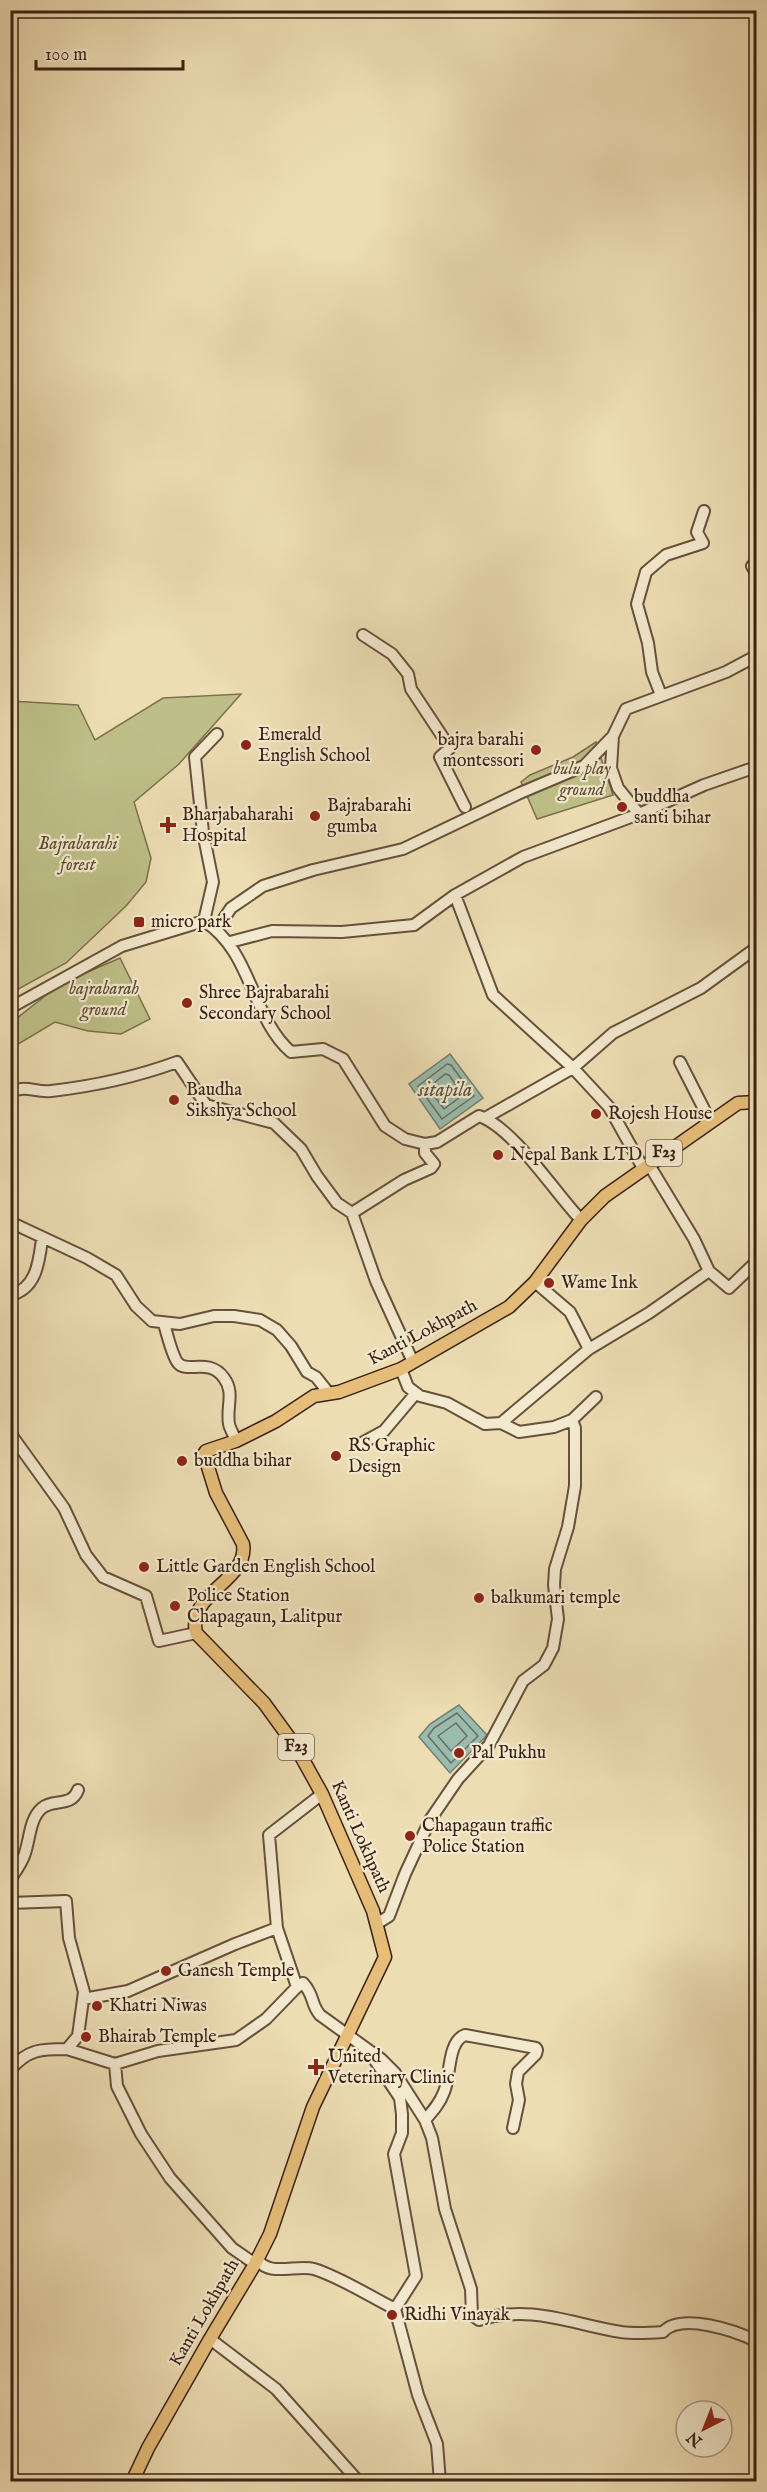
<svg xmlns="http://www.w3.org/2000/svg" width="767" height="2492" font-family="'IM FELL English',serif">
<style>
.green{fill:#bebf88;stroke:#7c704e;stroke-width:1.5}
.water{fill:#99bcae;stroke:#737e70;stroke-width:1.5}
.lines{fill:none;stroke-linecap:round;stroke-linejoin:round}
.shore{stroke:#6a6e61;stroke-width:1.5}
.minor-casing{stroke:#67503c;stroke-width:14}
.major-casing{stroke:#3a2114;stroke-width:15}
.minor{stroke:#f3e9ce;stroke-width:10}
.major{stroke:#e6be7a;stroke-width:12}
.poi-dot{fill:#8f2418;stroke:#f3e9ce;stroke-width:2}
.labels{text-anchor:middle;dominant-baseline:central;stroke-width:4.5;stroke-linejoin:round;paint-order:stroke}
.shield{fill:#f3e9ce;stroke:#725d4c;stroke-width:1.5}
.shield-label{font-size:16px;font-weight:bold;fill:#3a2114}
.poi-label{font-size:18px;fill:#3a2114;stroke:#f3e9ce;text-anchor:start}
.park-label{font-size:18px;font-style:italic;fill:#5b4831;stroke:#f3e9ce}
.street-label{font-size:18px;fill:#3a2114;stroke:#f3e9ce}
.water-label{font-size:20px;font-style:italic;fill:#565042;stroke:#f3e9ce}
</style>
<rect width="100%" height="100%" fill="#edddb3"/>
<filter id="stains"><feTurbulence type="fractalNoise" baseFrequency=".00333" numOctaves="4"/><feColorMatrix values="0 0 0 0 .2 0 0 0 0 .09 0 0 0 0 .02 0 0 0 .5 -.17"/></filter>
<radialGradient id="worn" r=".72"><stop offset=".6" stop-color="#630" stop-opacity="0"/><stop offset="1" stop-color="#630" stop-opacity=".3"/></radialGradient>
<path class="green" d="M241,694L179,764L134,802L151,858L146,882L126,906L66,963L11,993V701L78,705L95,740L163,698Z
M596,742L613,795L537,819L521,782L530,775L573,757Z
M120,958L150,1019L121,1034L88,1031L55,1022L15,1046L11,1039V1023L60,984Z"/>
<path class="water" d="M450,1054L483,1098L440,1129L409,1084Z
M459,1705L487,1735L450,1773L419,1737L430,1724Z"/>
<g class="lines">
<path class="shore" d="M447,1064L451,1065L474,1096L442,1119L418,1086Z
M445,1074L449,1075L463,1095L444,1109L428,1088Z
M457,1713L478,1736L451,1763L428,1736L434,1728Z
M456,1723L467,1736L451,1751L438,1736Z"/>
<defs>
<path id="minor" d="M756,562L752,566L756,573
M363,635L392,654L408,674L411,689L450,748L440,757L465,807
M661,695L652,672L648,643L637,604L646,572L666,555L703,543L697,532L704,511
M639,814L704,785L756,767
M455,895L493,995L573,1068L609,1107L643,1168
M204,921L213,882L203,832L195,757L217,734
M217,929L231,908L263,886L313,870L403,849L520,793L584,766L613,736L626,709L726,672L756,656
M230,942L272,931L342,932L414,925L455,895L523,857L639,814L618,788L611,768L613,736
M10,1008L122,946L204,921C252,951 251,1017 291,1052L323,1049L343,1059L385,1126L405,1139L425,1144L437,1142L479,1116C513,1127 555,1193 581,1220
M680,1062L710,1121
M10,1092C27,1084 35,1093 51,1091C95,1086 136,1077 177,1062L206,1105L274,1123L301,1149L317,1176L337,1203L352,1213L376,1281L413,1362
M485,1118L573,1068L613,1033L701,988L756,948
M648,1163L694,1239L709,1271L729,1288L756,1262
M352,1213L404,1180L431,1168L434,1164L425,1153V1144
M10,1222L87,1258L116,1275L136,1306L152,1321L180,1324L214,1316H234L260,1320L277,1330L291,1346L307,1372L316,1377L328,1392
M535,1282L570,1312L589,1349L649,1313L709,1271
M10,1295C37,1289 39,1261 42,1239
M164,1324C167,1333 172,1356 178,1363C187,1374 209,1357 224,1378C235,1393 226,1407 229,1424C230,1429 234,1435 236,1441
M401,1369L408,1387L420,1396L447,1403L485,1424L501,1423L519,1432L554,1427L572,1420L596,1397
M501,1423L589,1349
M10,1433L64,1508L86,1555L103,1577L146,1596L159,1641L196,1633
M362,1443L384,1431L416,1393
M10,1880C15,1872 21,1864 24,1856C30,1841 29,1819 42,1808C54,1798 71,1808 78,1790
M10,1903L66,1901L69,1938L84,1992L78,2036L67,2049C41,2049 28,2049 10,2070
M378,1923L389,1916L405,1874L430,1820L458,1779L489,1745L523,1681L544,1665L553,1648L558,1619L554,1585L555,1569L568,1527L575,1486V1428L572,1420
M297,1987L303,1983C315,1996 310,2003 320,2015L381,2059L395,2073L425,2120L432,2138L445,2209L471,2289L472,2315L479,2320C531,2304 571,2324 621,2332C635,2334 649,2333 663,2332C681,2312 736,2331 756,2341
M83,1999L128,1991L235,1944L277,1928L269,1835L322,1794
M67,2049L115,2064L117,2086L141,2134L170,2178L232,2248L255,2264
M115,2064L158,2051L236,2040L266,2019L297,1987L277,1928
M425,2120C433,2111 440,2103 444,2092C451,2076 447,2042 465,2035L536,2048L537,2050L536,2054L518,2072L516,2084L519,2100L513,2128
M257,2258C267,2278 297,2264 314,2269C340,2277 371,2297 395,2309L416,2276L394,2154L402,2133V2114L400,2098L374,2059
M395,2309L418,2395L437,2444L440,2482
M210,2339L276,2389L359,2482"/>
<path id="major" d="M132,2482L148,2448L210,2339L255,2264L270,2234L313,2107L385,1957L373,1911L322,1794L296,1747L264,1703L196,1633C187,1592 249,1581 243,1544L216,1493L204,1454L206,1451L236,1441L276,1421L314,1396L339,1392L401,1369L509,1307L535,1282L581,1220L605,1196L738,1103L756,1102"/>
</defs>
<use href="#minor" class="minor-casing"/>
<use href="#major" class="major-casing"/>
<use href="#minor" class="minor"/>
<use href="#major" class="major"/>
</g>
<g class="poi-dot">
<circle cx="246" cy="745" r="6"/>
<circle cx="536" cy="750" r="6"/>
<circle cx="622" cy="807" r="6"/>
<circle cx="315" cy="816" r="6"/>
<path d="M165 816h6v6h6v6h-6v6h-6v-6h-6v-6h6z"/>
<rect x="133" y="916" width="12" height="12" rx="3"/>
<circle cx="187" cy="1003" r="6"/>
<circle cx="174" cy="1100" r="6"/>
<circle cx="596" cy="1114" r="6"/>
<circle cx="498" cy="1155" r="6"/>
<circle cx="549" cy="1283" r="6"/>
<circle cx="336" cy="1456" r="6"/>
<circle cx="182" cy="1461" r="6"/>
<circle cx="144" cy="1567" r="6"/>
<circle cx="479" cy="1598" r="6"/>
<circle cx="175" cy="1606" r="6"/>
<circle cx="459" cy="1753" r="6"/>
<circle cx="410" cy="1836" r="6"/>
<circle cx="166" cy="1971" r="6"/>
<circle cx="97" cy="2006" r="6"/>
<circle cx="86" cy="2037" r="6"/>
<path d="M313 2058h6v6h6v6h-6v6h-6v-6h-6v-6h6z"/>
<circle cx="392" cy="2315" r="6"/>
</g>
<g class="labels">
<g class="shield">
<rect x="646" y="1140" width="36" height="26" rx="4.5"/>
<rect x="278" y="1734" width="36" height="26" rx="4.5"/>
</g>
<g class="shield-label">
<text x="664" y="1153">F23</text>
<text x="296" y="1747">F23</text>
</g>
<g class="poi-label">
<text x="258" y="735">Emerald<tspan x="258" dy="21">English School</tspan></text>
<text x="524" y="740" text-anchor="end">bajra barahi<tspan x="524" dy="21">montessori</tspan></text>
<text x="634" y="797">buddha<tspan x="634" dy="21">santi bihar</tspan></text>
<text x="327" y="806">Bajrabarahi<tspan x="327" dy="21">gumba</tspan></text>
<text x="182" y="815">Bharjabaharahi<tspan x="182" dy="21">Hospital</tspan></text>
<text x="151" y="922">micro park</text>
<text x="199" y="993">Shree Bajrabarahi<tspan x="199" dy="21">Secondary School</tspan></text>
<text x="186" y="1090">Baudha<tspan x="186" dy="21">Sikshya School</tspan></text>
<text x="608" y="1114">Rojesh House</text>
<text x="510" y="1155">Nepal Bank LTD</text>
<text x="561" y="1283">Wame Ink</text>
<text x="348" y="1446">RS Graphic<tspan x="348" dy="21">Design</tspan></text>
<text x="194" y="1461">buddha bihar</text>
<text x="156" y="1567">Little Garden English School</text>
<text x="187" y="1596">Police Station<tspan x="187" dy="21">Chapagaun, Lalitpur</tspan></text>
<text x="491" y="1598">balkumari temple</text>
<text x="471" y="1753">Pal Pukhu</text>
<text x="422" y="1826">Chapagaun traffic<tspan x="422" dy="21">Police Station</tspan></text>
<text x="178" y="1971">Ganesh Temple</text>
<text x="109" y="2006">Khatri Niwas</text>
<text x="98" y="2037">Bhairab Temple</text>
<text x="328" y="2057">United<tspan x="328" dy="21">Veterinary Clinic</tspan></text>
<text x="404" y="2315">Ridhi Vinayak</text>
</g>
<g class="park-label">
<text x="582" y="769">bulu play<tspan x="582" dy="21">ground</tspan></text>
<text x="78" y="844">Bajrabarahi<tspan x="78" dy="21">forest</tspan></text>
<text x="104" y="989">bajrabarah<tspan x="104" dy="21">ground</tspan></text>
</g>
<g class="street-label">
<text transform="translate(423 1333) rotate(-28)">Kanti Lokhpath</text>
<text transform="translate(360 1837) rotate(66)">Kanti Lokhpath</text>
<text transform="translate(205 2313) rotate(-60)">Kanti Lokhpath</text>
</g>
<g class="water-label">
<text x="445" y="1090">sitapila</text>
</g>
</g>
<rect width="767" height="2492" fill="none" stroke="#edddb3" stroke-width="36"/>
<rect x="12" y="12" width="743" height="2468" fill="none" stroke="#3a2114" stroke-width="3"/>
<rect x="18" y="18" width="731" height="2456" fill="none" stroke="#3a2114" stroke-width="1.5"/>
<g transform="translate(704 2429) rotate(222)"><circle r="28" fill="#f3e9ce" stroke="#a99984" stroke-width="1.5"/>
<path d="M0-4.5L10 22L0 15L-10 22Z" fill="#8f2418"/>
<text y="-9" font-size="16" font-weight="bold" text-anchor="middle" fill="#3a2114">N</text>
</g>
<path d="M36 60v9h147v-9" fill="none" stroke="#3a2114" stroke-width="3"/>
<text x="45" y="60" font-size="18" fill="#3a2114" stroke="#f3e9ce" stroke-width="4.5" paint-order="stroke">100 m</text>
<rect width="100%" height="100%" filter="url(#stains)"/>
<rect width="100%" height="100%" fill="url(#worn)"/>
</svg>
